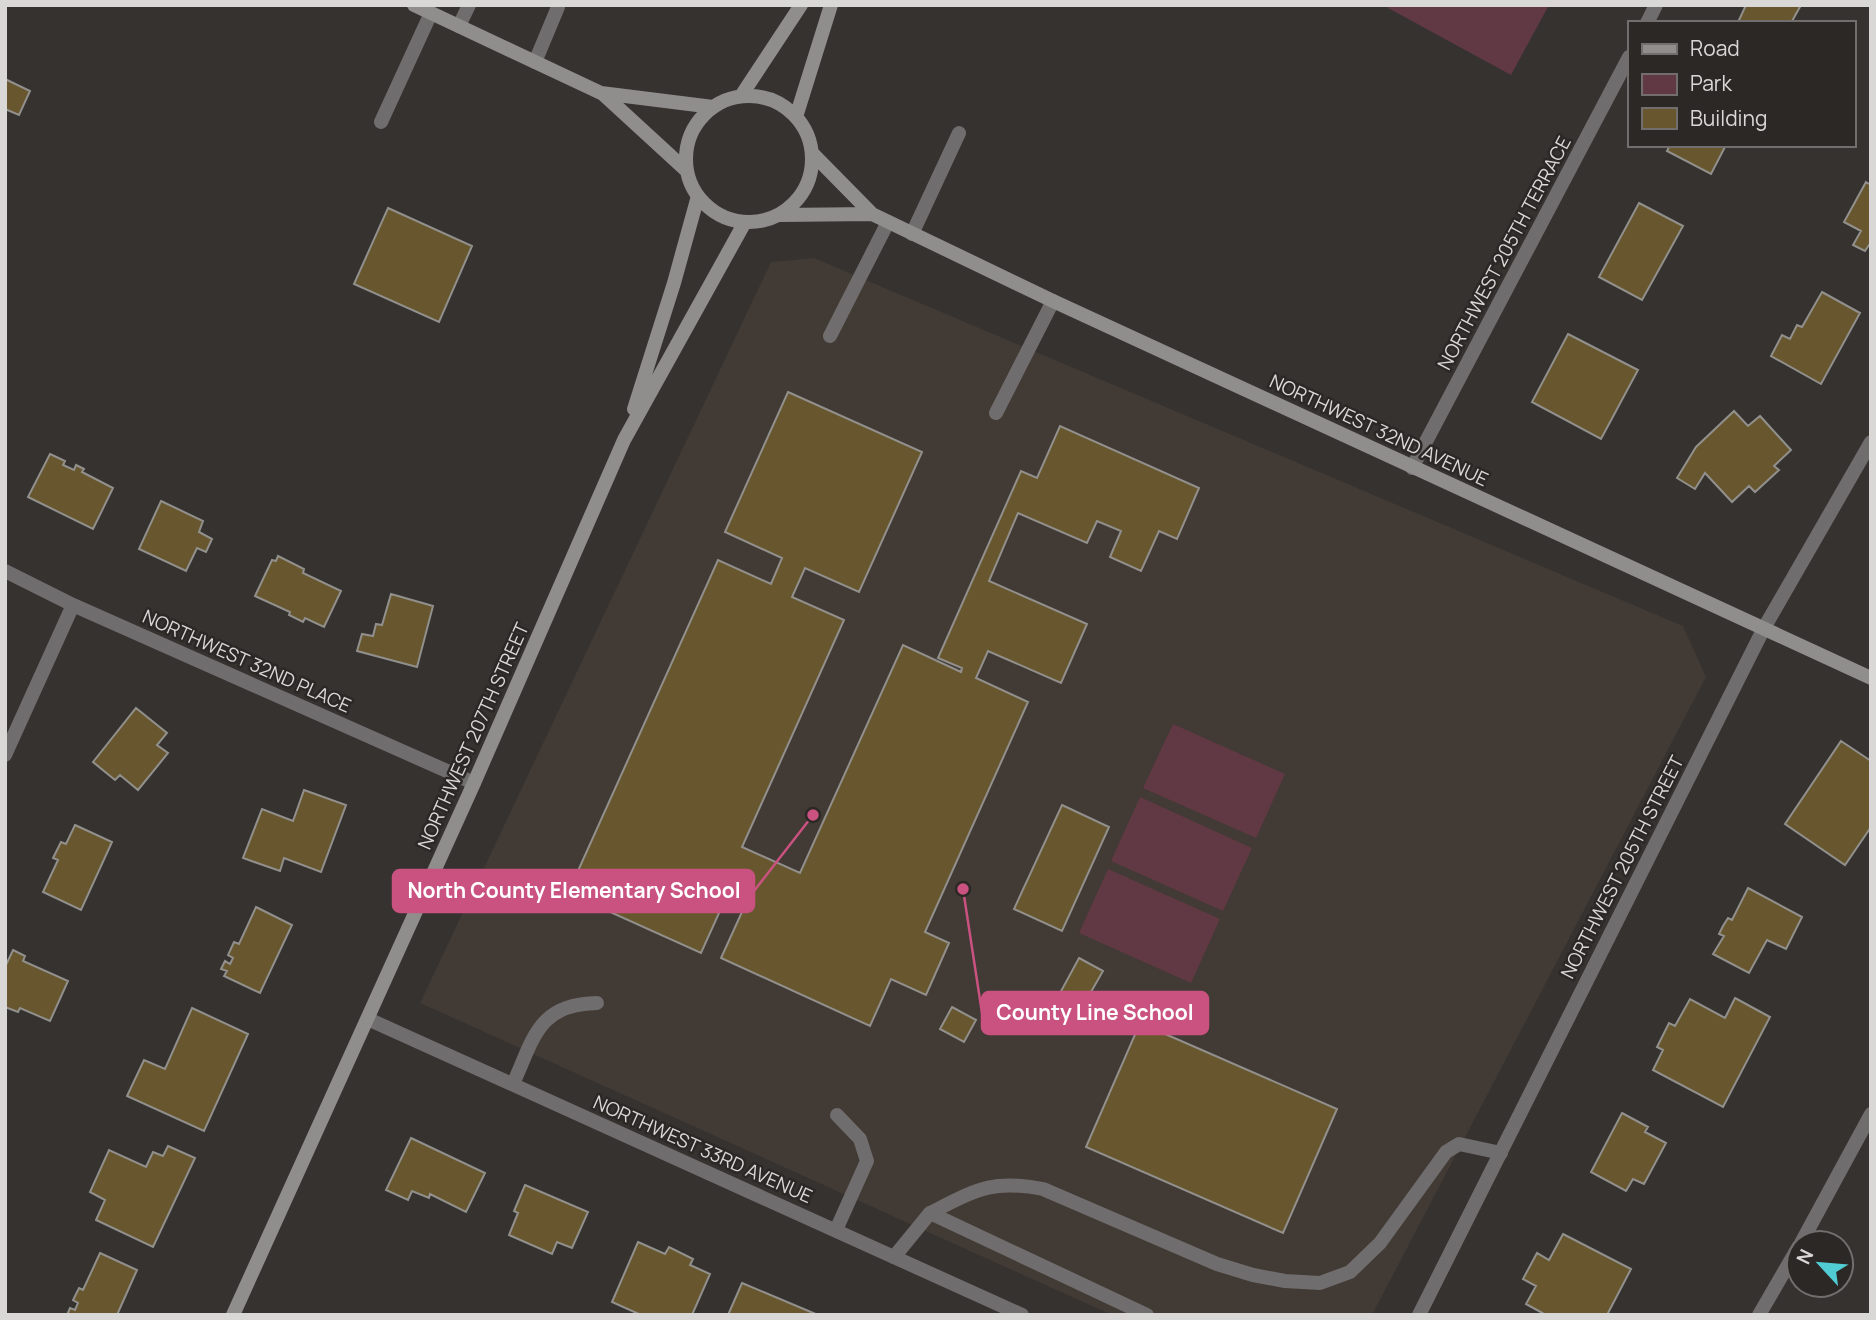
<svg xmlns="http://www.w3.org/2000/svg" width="1876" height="1320" font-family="Manrope,sans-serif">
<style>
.built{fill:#423a34}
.green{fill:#603944}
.building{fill:#68572e;stroke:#91908d;stroke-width:2}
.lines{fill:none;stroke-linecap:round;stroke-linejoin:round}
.lane{stroke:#6f6d6d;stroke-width:14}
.street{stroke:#6f6d6d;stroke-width:14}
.secondary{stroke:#908e8d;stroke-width:14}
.labels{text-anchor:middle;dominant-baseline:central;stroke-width:5;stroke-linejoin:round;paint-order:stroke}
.street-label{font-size:19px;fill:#dad8d7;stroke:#2b2826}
.leader{fill:none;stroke:#c95280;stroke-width:2.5}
.callout-dot{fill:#c95280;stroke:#2b2826;stroke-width:2.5}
.callout{fill:#c95280;stroke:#c95280;stroke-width:2.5}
.callout-label{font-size:21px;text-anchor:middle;font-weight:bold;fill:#fff}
</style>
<rect width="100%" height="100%" fill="#353230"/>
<path class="built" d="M814,258L1683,626L1706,677L1372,1315H1112L420,1003L771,262Z"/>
<path class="green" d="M1390,5H1549L1511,75L1388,8Z
M1173,724L1285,774L1256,838L1143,788Z
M1140,797L1252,848L1223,911L1111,861Z
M1108,869L1220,919L1191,983L1079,933Z"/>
<path class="building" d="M1746,5H1801L1791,23H1744L1739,20Z
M5,79L30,91L19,115L5,109Z
M1670,145H1726L1711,174L1667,151Z
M1866,182L1871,185V242L1865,251L1853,245L1861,231L1844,222Z
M1639,203L1683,226L1642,300L1599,277Z
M388,208L472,246L439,322L354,284Z
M1822,292L1860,313L1821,384L1771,356L1782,335L1790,339L1797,325L1802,327Z
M1568,334L1638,370L1601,439L1532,402Z
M788,392L922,452L859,592L805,568L792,597L844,620L742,847L800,873L903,645L961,672L962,668L938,658L1021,471L1037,478L1060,426L1199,488L1177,539L1159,531L1141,571L1110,557L1121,531L1097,521L1087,543L1018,513L989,581L1087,624L1061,683L988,651L976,678L1028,702L925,932L949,943L926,995L891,979L870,1026L721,958L752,890L733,882L701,953L568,893L718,560L771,584L782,558L725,532Z
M1734,411L1748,426L1760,416L1791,450L1774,466L1779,470L1755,492L1749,486L1732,502L1705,473L1695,489L1677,478L1696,447Z
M50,454L65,461L63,465L74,470L76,465L84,469L82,472L113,488L93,529L28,497Z
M161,501L203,521L199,532L212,539L206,552L197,548L186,571L139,549Z
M278,556L304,569L303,573L341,591L324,627L305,618L303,622L289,615L290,612L255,596L272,560L276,561Z
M391,594L433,606L417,667L357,651L362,634L373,636L376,624L382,625Z
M136,708L167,733L157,745L168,753L138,790L120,775L115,780L93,762Z
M1841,741L1871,761V827L1845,865L1785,824Z
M304,790L346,805L321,872L284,858L280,871L243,858L262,809L293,821Z
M1062,805L1109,827L1062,931L1014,909Z
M75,825L112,842L81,910L43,892L58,860L53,858L61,842L66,844Z
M1748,888L1802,917L1786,949L1767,940L1749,973L1713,954L1724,936L1719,934L1723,926L1728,918L1732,920Z
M256,907L292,925L260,993L224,976L227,971L221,969L225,961L230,964L233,958L228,955L234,942L239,944Z
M13,950L25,956L23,961L68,981L50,1021L20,1008L18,1012L5,1007V967Z
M1079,958L1103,971L1083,1006L1060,993Z
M1735,998L1770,1017L1723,1107L1653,1070L1663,1050L1657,1047L1669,1023L1675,1026L1690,999L1725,1018Z
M952,1007L976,1020L964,1042L940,1029Z
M192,1008L248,1034L204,1131L127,1096L144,1060L165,1069Z
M1140,1023L1337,1109L1283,1233L1086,1147Z
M1622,1113L1648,1127L1645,1132L1666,1143L1644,1184L1633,1179L1626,1191L1591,1172Z
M411,1138L485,1173L466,1212L430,1194L429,1198L412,1191L408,1200L386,1190Z
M168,1146L195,1158L153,1247L96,1220L105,1200L90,1192L109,1150L146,1167L153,1152L163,1156Z
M525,1185L588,1212L572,1248L557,1242L552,1254L509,1235L518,1213L514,1211Z
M1563,1234L1631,1269L1607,1315H1546L1526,1304L1536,1286L1523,1279L1537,1253L1549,1260Z
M638,1242L665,1254L669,1247L693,1259L690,1265L710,1274L692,1315H641L612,1302Z
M100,1253L137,1270L117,1315H67L70,1308L75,1310L78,1303L73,1300L79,1288L83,1290Z
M742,1283L818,1315H728Z"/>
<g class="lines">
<path class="lane" d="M459,26L469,5
M535,62L558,7
M381,122L431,13
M912,234L959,133
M830,336L888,222
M996,413L1053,301
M513,1084C534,1038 538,1004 597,1003
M930,1213C976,1190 991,1179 1043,1189L1217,1264L1253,1275L1285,1281L1320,1283L1350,1272L1380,1243L1446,1152L1459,1144L1501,1153
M836,1230L867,1161L860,1139L837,1115
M1801,1243L1871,1114
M894,1257L930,1213L1147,1315
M1759,1315L1799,1246"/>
<path class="street" d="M1647,23L1656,5
M1412,468L1629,57
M5,571L73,605L474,783
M5,755L73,605
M368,1019L1022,1315
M1419,1315L1764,628L1871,442"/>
<path class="secondary" d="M414,5L601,93L713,107
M602,93L687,171
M741,96L801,5
M686 159a63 63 0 1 1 126 0a63 63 0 1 1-126 0Z
M796,117L831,5
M812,153L872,214L1053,301L1871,678
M780,215L872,214
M634,409L674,283L698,196
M233,1315L474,783L624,440L745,222"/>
</g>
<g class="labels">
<g class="street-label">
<text transform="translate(1504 253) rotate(-62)">NORTHWEST 205TH TERRACE</text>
<text transform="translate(1379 430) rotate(25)">NORTHWEST 32ND AVENUE</text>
<text transform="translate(247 661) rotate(24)">NORTHWEST 32ND PLACE</text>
<text transform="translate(473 736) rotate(-66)">NORTHWEST 207TH STREET</text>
<text transform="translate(1622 867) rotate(-63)">NORTHWEST 205TH STREET</text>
<text transform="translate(703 1149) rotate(24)">NORTHWEST 33RD AVENUE</text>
</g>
</g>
<path class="leader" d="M813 815L754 891M963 889L982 1013"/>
<g class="callout-dot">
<circle cx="813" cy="815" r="7"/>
<circle cx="963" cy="889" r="7"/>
</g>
<g class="callout">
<rect x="393" y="870" width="361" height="42" rx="7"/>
<rect x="982" y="992" width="226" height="42" rx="7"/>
</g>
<g class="callout-label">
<text x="574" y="898">North County Elementary School</text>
<text x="1095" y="1020">County Line School</text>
</g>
<rect width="1876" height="1320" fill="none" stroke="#dad8d7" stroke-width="14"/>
<rect x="1628" y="21" width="228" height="126" fill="#2b2826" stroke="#716e6d" stroke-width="2"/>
<rect x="1642" y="44" width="35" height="10" fill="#908e8d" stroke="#716e6d" stroke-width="2"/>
<text x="1690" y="56" font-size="21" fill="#dad8d7">Road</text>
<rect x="1642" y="74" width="35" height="21" fill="#603944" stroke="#716e6d" stroke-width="2"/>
<text x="1690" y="91" font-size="21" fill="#dad8d7">Park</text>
<rect x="1642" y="108" width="35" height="21" fill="#68572e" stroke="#716e6d" stroke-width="2"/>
<text x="1690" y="126" font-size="21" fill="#dad8d7">Building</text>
<g transform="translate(1820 1264) rotate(296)"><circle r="33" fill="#2b2826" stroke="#716e6d" stroke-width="2"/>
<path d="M0-5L12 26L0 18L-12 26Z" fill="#51ccd3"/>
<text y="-10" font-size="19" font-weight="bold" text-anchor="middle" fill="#dad8d7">N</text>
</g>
</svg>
